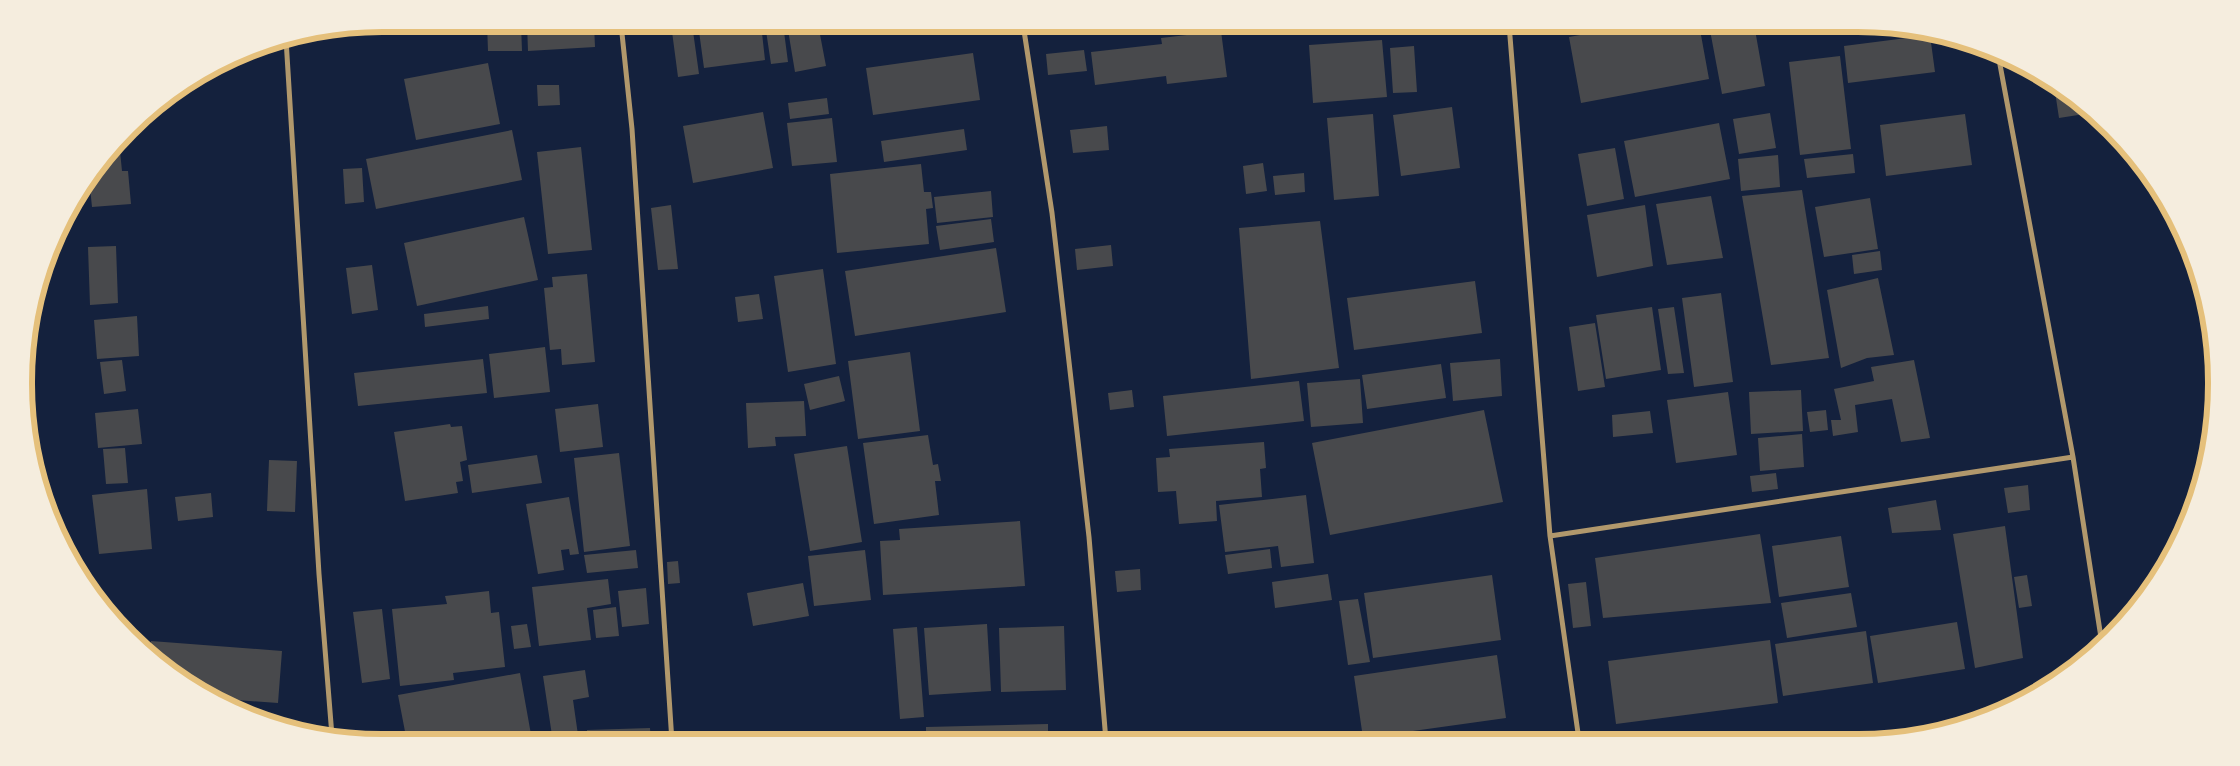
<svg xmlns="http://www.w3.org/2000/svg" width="2240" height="766" font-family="Overpass,sans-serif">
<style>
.building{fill:#48494c}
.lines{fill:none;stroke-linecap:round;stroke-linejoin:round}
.minor{stroke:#b1986c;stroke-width:5}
.rim{fill:none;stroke:#e5c07b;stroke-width:6}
</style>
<rect width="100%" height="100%" fill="#14213d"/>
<path class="building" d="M487,24H521L522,51H488Z
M527,24H594L595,47L528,51Z
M671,24H692L699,74L678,77Z
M698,24H761L765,60L704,68Z
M765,24H783L788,62L771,64Z
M787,24H818L826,66L795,72Z
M942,24H971L972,28L944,33Z
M1641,24H1699L1709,79L1581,103L1569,37Z
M1716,24H1754L1765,86L1722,94L1709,25Z
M1221,31L1227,77L1167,84L1166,76L1095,85L1091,52L1162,44L1161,38Z
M1930,35L1935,72L1848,83L1844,46Z
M1382,40L1387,97L1313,103L1309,45Z
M1414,46L1417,92L1393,93L1390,48Z
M1084,50L1087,71L1048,75L1046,54Z
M973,53L980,100L873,115L866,68Z
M1840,56L1851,149L1800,155L1789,62Z
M488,63L500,124L416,140L404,79Z
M537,85H559L560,105L538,106Z
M2054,85L2075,98L2091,113L2059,118Z
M827,98L829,114L790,119L788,103Z
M1452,107L1460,168L1401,176L1393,115Z
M763,112L773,168L693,183L683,126Z
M1770,113L1776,148L1739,154L1733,119Z
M1373,114L1379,196L1334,200L1327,118Z
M1965,114L1972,165L1886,176L1880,125Z
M832,118L837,162L792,166L787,123Z
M1719,123L1730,179L1635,197L1624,141Z
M1107,126L1109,150L1073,153L1070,130Z
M964,129L967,150L884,162L881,141Z
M512,130L522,180L376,209L366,159Z
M119,141L122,171H128L131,204L92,207L89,178L98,164Z
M581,147L592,250L548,254L537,152Z
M1615,148L1624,199L1587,206L1578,154Z
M1853,154L1855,173L1807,178L1804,159Z
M1778,155L1780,187L1741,191L1738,159Z
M1263,163L1267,191L1246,194L1243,166Z
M921,164L924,192H931L933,208L926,209L929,244L837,253L830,174Z
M362,168L364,202L345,204L343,169Z
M1304,173L1305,192L1275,195L1273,176Z
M1802,190L1829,358L1771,365L1742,196Z
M991,191L993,217L937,223L934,197Z
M1711,196L1723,258L1667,265L1656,204Z
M1870,198L1878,249L1824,257L1815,207Z
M671,205L678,269L658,270L651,208Z
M1645,205L1653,266L1597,277L1587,215Z
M524,217L538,280L417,306L404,243Z
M991,219L994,242L940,250L936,226Z
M1320,221L1339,368L1251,379L1239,228Z
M1111,245L1113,266L1077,270L1075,249Z
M116,246L118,303L90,305L88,247Z
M996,248L1006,312L855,336L845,271Z
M1880,251L1882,270L1854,274L1852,255Z
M372,265L378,310L352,314L346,268Z
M823,269L836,364L788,372L774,276Z
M587,274L595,362L562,365L561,349L550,350L544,288L553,287L552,277Z
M1878,278L1894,355L1867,358L1841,368L1827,290Z
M1475,281L1482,333L1354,350L1347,298Z
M1721,293L1733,382L1694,387L1682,298Z
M759,294L763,319L738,322L735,297Z
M488,306L489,319L425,327L424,314Z
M1652,307L1661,370L1606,379L1596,315Z
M1674,307L1684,373L1668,374L1658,309Z
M137,316L139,356L97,359L94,320Z
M1595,323L1605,387L1578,391L1569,327Z
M545,347L550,392L494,398L489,354Z
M910,352L920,431L858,439L848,361Z
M483,359L487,393L358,406L354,373Z
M1500,359L1502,396L1453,401L1450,363Z
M122,360L126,391L104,394L100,362Z
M1914,360L1930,438L1901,442L1892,399L1855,405L1858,432L1833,436L1831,420H1841L1834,389L1874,381L1871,367Z
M1441,364L1446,398L1367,409L1362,375Z
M839,376L845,401L810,410L804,384Z
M1360,379L1363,423L1311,427L1307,383Z
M1299,381L1304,421L1167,436L1163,396Z
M1132,390L1134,407L1110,410L1108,393Z
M1801,390L1803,431L1751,434L1749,392Z
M1728,392L1737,455L1676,463L1667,400Z
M804,401L806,436L775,437L776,446L748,448L746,403Z
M598,404L603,447L560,452L555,409Z
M138,409L142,444L98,448L95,413Z
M1484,410L1503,502L1330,535L1312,443Z
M1826,410L1828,430L1810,432L1807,412Z
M1650,411L1653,433L1613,437L1612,415Z
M450,424L451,427L462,426L467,460L460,462L463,481L456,482L458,493L405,501L394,432Z
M1802,434L1804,467L1760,471L1758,438Z
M928,435L933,465L938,464L941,481H935L939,515L874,524L863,443Z
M1264,442L1266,468L1260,469L1262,497L1216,501L1217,521L1179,524L1176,491L1158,492L1156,458L1170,457L1169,449Z
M847,446L862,542L810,551L794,454Z
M125,448L128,483L106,484L103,449Z
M619,453L630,546L584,552L574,458Z
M537,455L542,483L472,493L468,465Z
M269,460L297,461L295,512L267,511Z
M1776,473L1778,489L1752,492L1750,476Z
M2028,485L2030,510L2008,513L2004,488Z
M147,489L152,549L99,554L92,495Z
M211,493L213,517L178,521L175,497Z
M1306,495L1314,563L1281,567L1278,546L1225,552L1219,505Z
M569,497L579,554L570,555L569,549L561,550L564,570L538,574L526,504Z
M1936,500L1941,530L1892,533L1888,508Z
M1020,521L1025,586L883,595L880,541L900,540L899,529Z
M2005,526L2023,658L1975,668L1953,534Z
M1760,534L1771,603L1603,618L1595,558Z
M1841,536L1849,587L1779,597L1772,546Z
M1270,549L1272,568L1228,574L1225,555Z
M636,550L638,568L587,573L584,555Z
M865,550L871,600L814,606L808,556Z
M678,561L680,583L668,584L667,562Z
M1140,569L1141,590L1117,592L1115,571Z
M1328,574L1332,600L1275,608L1272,582Z
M1492,575L1501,640L1373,658L1364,593Z
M2027,575L2032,606L2019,608L2014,577Z
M608,579L611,604L587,608L591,640L539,646L532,587Z
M1586,582L1591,626L1573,628L1568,584Z
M803,583L809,616L753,626L747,593Z
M646,588L649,624L622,627L618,591Z
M489,591L491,613L499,612L505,667L453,673L454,680L400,686L392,609L447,604L445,596Z
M1851,593L1857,627L1787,638L1781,603Z
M1358,599L1370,662L1348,665L1339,601Z
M616,607L619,636L596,638L593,610Z
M382,609L390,679L362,683L353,612Z
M1957,622L1965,669L1878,683L1870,636Z
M527,624L531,647L514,649L511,626Z
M987,624L991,691L929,695L924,628Z
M1064,626L1066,690L1001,692L999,628Z
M917,627L924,717L900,719L893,629Z
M1866,631L1873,683L1783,696L1775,644Z
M1770,640L1778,703L1616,724L1608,661Z
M151,641L282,651L278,703L223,699L183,682L150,654Z
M1497,655L1506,718L1363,738L1354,676Z
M585,670L589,697L573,700L579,742H553L543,676Z
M520,673L532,740L523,742H407L398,695Z
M1048,724V741H926V727Z
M650,728L651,742H587V730Z
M850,732L851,741L746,742V740Z"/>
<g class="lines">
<path class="minor" d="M621,24L632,129L672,742
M1023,24L1052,213L1089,537L1106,741
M1509,24L1550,536L1579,740
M286,39L319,574L332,736
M1998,54L2073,457L2102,644
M1550,536L2073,457"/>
</g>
<path d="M0 0H2240V766H0ZM382 32H1858A350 350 0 0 1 2208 382V384A350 350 0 0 1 1858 734H382A350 350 0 0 1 32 384V382A350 350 0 0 1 382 32Z" fill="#f5edde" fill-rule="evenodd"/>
<path class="rim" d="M382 32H1858A350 350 0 0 1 2208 382V384A350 350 0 0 1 1858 734H382A350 350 0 0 1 32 384V382A350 350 0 0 1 382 32Z"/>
</svg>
